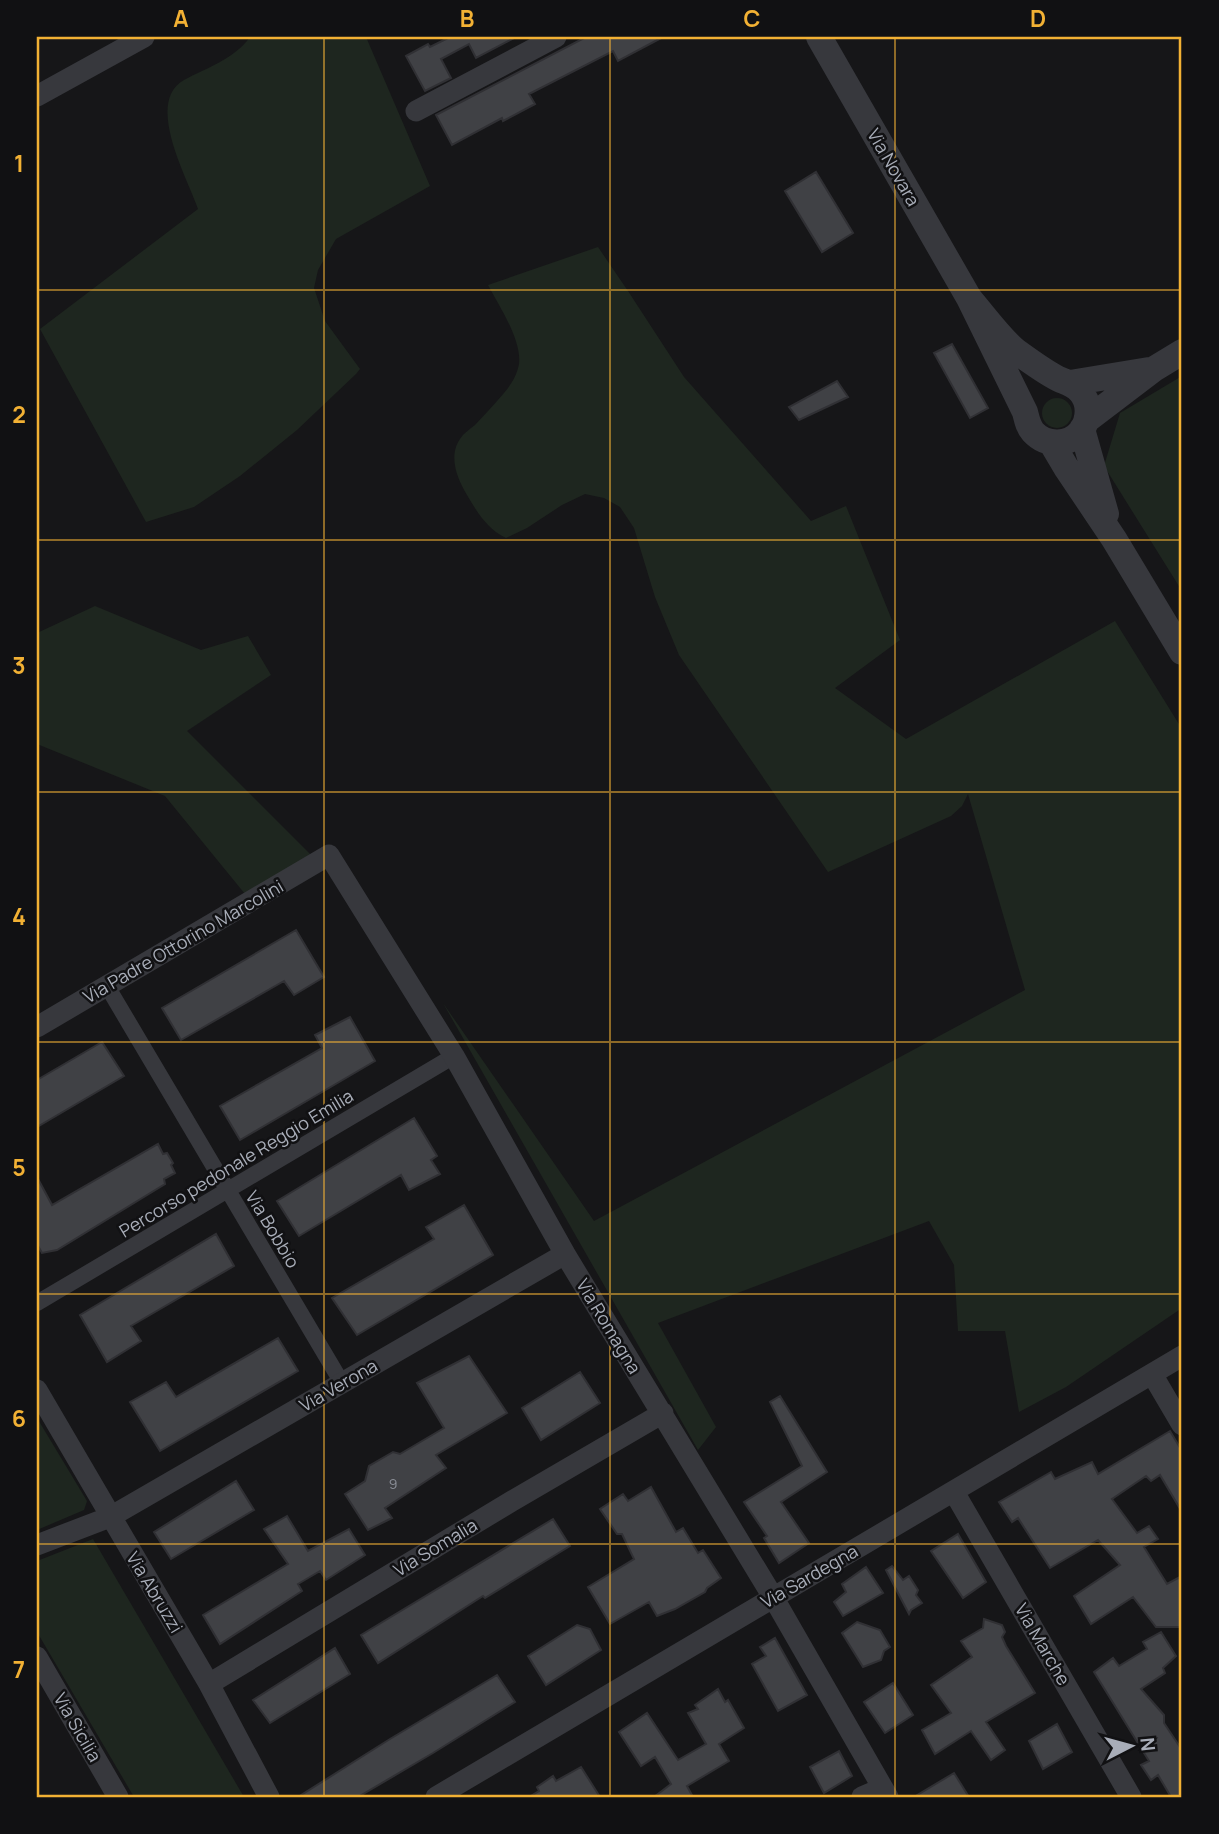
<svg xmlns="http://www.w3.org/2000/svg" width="1219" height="1834" font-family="Manrope,sans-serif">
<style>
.green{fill:#1e261f}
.building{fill:#404145;stroke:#303034;stroke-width:2}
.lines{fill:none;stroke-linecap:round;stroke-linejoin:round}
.pedestrian{stroke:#37383d;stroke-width:16}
.minor{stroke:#37383d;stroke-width:21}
.tertiary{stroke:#37383d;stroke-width:26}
.grid{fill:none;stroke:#f2b134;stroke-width:2;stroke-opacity:0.55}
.labels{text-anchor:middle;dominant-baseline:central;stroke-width:5;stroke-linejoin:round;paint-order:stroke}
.number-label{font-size:14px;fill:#8e929b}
.street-label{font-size:18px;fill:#a8adb8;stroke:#111113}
.neatline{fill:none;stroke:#f2b134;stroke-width:2.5}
.grid-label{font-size:23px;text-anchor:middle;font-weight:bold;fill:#f2b134}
</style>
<rect width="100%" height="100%" fill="#161618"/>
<path class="green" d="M250,37H366L430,186L336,239L318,270L314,288L325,321L360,369L356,374L297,430L240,476L194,507L146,522L40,329L198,209C188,179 144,102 184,80C208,67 233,60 250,37Z
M598,247L628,291L684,377L811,521L846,506L900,640L835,688L906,739L1115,621L1182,729V1308L1066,1387L1019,1412L1005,1331H958L954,1265L929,1221L658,1323L716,1427L698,1450L443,1003L594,1221L1025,990L968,794L962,806L951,816L828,872L679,655L655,597L634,528L620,507L604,498L585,494L562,505L527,528L506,538C487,529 477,512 467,495C456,477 447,453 463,435C467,431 471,428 475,425C485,414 495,404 504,393C511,385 517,375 519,364C522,340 499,306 488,285Z
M1182,376V591L1104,466L1120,413Z
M1042 413a15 15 0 1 1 30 0a15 15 0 1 1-30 0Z
M95,606L201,650L248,636L271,675L187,731L311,855L245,894L165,796L37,744V633Z
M37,1418L87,1501L84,1510L37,1530Z
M93,1539L244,1797H134L37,1632V1561Z"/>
<path class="building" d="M450,37H516L476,58L469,44L441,59L451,78L425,91L406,56L428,44L430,47Z
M586,37H663L618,61L613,51L529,94L535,104L503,121L502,118L452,145L436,115Z
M816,172L853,233L822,252L785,191Z
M952,344L988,408L970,418L934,353Z
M837,381L848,397L799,420L789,407Z
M296,930L324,977L294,995L284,981L181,1040L162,1008Z
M350,1017L375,1061L240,1140L220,1106L322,1048L315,1035Z
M102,1042L124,1076L37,1127V1080Z
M414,1118L437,1156L431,1160L440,1174L409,1190L401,1175L299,1236L277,1201Z
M158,1144L163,1154L167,1153L173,1163L171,1165L175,1173L164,1179L165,1184L57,1250L42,1253L37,1244V1177L52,1205Z
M464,1205L493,1255L357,1335L332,1298L434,1239L426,1227Z
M216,1234L234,1266L131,1326L141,1341L107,1362L80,1315Z
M278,1338L298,1371L160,1451L130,1402L166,1382L176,1397Z
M469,1356L507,1413L436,1455L446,1468L385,1508L392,1518L368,1530L345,1494L365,1481L369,1466L393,1452L400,1454L444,1428L417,1383Z
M580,1372L600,1403L541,1440L522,1408Z
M780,1396L827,1472L781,1502L809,1543L779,1563L764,1538L767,1536L744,1502L802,1466L770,1402Z
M1170,1431L1182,1451V1512L1160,1475L1151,1481L1146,1476L1112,1499L1137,1533L1149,1526L1158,1539L1144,1547L1167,1584L1182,1576V1627H1156L1133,1597L1091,1624L1074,1596L1120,1565L1098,1540L1050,1568L1018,1518L1012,1522L999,1502L1051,1472L1055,1479L1092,1462L1098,1474Z
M236,1481L254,1510L171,1559L154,1532Z
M651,1487L676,1532L683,1528L698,1553L703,1550L721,1578L707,1588L705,1592L675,1609L657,1616L649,1602L610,1624L588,1587L634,1559L622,1534H617L600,1509L623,1494L628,1501Z
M287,1516L308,1551L349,1529L365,1555L326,1580L320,1571L298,1584L302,1591L220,1644L203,1615L288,1564L264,1529Z
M553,1519L570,1546L485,1598L483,1596L378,1663L361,1635Z
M958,1534L986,1582L963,1598L931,1551Z
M892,1566L903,1580L909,1576L918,1590L916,1595L922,1603L911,1610L909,1614L886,1570Z
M866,1567L883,1593L843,1616L834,1602L846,1592L842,1584Z
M984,1619L1002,1625L1005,1632L1002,1637L1006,1646L1035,1693L986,1722L1005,1750L991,1760L971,1731L935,1754L922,1730L951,1713L931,1685L972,1657L961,1641L983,1628Z
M857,1622L880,1630L890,1647L884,1651L881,1660L863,1667L842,1633Z
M577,1625L590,1629L601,1650L546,1685L528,1656Z
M1161,1632L1176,1656L1163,1668L1165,1673L1141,1689L1164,1715V1723L1182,1750V1797H1171L1158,1775L1151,1780L1141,1765L1149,1761L1094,1672L1113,1658L1119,1666L1147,1649L1143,1642Z
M775,1638L807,1695L778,1711L752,1664L766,1656L760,1647Z
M335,1648L350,1674L270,1723L253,1700Z
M497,1675L515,1702L433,1753L358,1797H298L390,1739Z
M893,1683L913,1715L885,1733L864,1702Z
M718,1689L725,1702L728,1700L744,1728L719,1744L729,1761L687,1786L693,1797H654L671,1784L655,1757L641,1766L619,1732L647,1713L678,1760L706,1744L688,1713L698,1709L695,1705Z
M1057,1724L1072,1752L1043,1769L1029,1741Z
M839,1751L852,1776L824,1793L810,1767Z
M581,1767L600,1797H529L539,1791L537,1787L553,1776L556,1781Z
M954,1773L969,1797H914Z"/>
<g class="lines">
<path class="pedestrian" d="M107,986L342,1383
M37,1303L454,1056"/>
<path class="minor" d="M37,96L144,37
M416,111L556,37
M37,1027L329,855L454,1056L565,1254L773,1597L888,1797
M1152,1374L1182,1425
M37,1390L209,1684L269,1797
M954,1492L1131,1797
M37,1545L110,1517L565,1254
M37,1657L118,1797
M209,1684L512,1501L663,1413
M436,1797L1182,1356
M862,1797L883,1788"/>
<path class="tertiary" d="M819,37L969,298L1025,412C1027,420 1028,426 1033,432C1046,446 1069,446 1081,431C1090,419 1090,402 1080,391C1074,385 1068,383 1061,380C1049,375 1027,359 1016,351C1000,338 983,314 969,298
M1070,383L1149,370
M1087,420L1154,369L1182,352
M1082,429L1106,514
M1051,442L1067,469L1114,539L1182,652"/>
</g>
<path class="grid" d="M324,37V1797M610,37V1797M895,37V1797M37,290H1182M37,540H1182M37,792H1182M37,1042H1182M37,1294H1182M37,1544H1182"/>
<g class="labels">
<g class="number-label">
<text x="393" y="1483">9</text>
</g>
<g class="street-label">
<text transform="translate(894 167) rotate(60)">Via Novara</text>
<text transform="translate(183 941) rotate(-30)">Via Padre Ottorino Marcolini</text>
<text transform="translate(236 1163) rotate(-31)">Percorso pedonale Reggio Emilia</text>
<text transform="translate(273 1229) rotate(59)">Via Bobbio</text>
<text transform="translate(609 1326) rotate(59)">Via Romagna</text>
<text transform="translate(338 1385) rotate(-30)">Via Verona</text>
<text transform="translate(435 1547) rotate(-31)">Via Somalia</text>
<text transform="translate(809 1576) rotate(-30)">Via Sardegna</text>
<text transform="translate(155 1592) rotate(59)">Via Abruzzi</text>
<text transform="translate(1043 1644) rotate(60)">Via Marche</text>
<text transform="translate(78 1727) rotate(60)">Via Sicilia</text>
</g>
</g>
<rect width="1219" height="1834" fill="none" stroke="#111113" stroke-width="77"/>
<g transform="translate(1131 1746) rotate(84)" stroke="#111113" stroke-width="5" paint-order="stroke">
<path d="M0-5L12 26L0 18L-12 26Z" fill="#a8adb8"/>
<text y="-10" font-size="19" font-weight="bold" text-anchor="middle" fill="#a8adb8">N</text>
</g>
<rect x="38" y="38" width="1142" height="1758" class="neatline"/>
<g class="grid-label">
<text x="181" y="27">A</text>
<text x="467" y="27">B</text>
<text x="752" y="27">C</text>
<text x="1038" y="27">D</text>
<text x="19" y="172">1</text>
<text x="19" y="423">2</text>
<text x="19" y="674">3</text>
<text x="19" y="925">4</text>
<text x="19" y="1176">5</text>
<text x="19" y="1427">6</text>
<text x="19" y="1678">7</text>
</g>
</svg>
